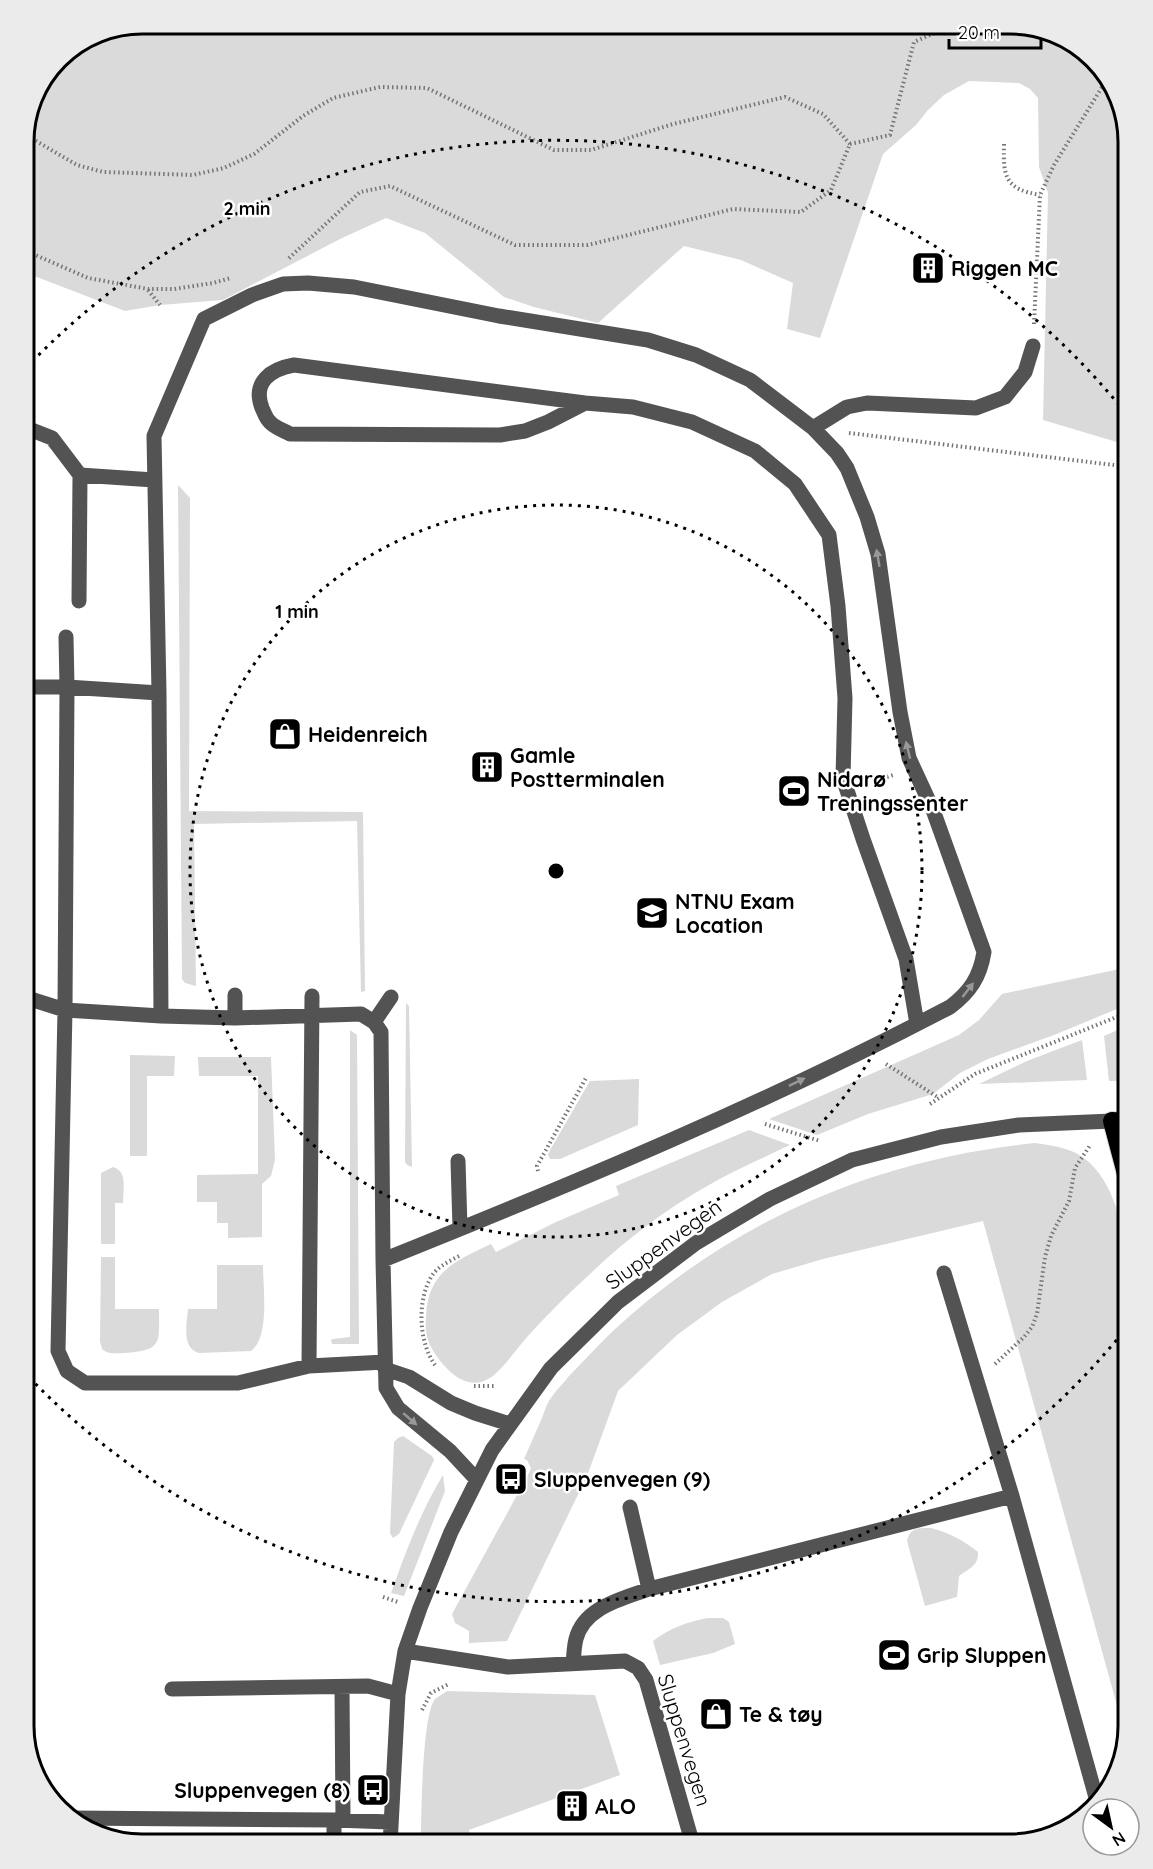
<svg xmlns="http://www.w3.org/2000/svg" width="1153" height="1869" font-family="Quicksand,sans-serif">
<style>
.green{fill:#dadada}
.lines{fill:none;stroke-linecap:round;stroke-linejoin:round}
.highway-casing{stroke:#dbdbdb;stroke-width:20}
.path{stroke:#757575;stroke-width:4;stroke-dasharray:1.5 3;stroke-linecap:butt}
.minor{stroke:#535353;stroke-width:15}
.highway{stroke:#000;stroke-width:18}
.oneway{fill:#989898}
.ring{fill:none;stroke:#000;stroke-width:3;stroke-dasharray:3 6}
.labels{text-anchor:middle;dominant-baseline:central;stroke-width:5;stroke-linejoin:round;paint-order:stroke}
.poi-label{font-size:21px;font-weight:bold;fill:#000;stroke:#fff;text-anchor:start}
.street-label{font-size:21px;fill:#000;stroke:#fff}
.rim{fill:none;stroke:#000;stroke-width:3}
.centre{fill:#000;stroke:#fff;stroke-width:3}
.ring-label{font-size:18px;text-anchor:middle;font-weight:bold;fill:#000;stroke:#fff;stroke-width:5;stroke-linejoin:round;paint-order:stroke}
</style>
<rect width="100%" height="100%" fill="#fff"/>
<path class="green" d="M143,24H1018L1076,44L1117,90L1129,143V378L1120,443L1043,420L1048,193L1039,167L1038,98L1030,89L1019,83L969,81L944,95L928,110L916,125L883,154L820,338L787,329L793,283L741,260L684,246L598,323L534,307L504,297L425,233L386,218L340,239L223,300L160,305L125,311L24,272V135L33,97L59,59L98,33Z
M178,485L190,498L189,811L363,812L365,991L361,992L357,821L194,824L196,986L185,983L182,979Z
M1129,967V1004L1054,1035L988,1059L960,1073L933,1094L868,1114L817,1135L769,1119L959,1035L979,1020L1002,994Z
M406,1003L409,1006L412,1167L407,1165L405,1162Z
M1129,1025V1081H1109L1104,1036Z
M350,1030L357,1035L359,1344H332L331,1340L333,1339L350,1337Z
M1082,1040L1087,1080L979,1084L1027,1061Z
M130,1055L175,1056L174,1076H147V1156H130Z
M198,1057H271L275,1160L271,1176L262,1184V1237L228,1238V1223H217V1202H197V1175L258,1174V1076H199Z
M639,1079L638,1125L560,1159H550L548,1155L550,1150L590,1081Z
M749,1130L790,1145C763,1158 735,1170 709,1185C666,1209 624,1241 589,1275C568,1294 547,1315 528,1336C518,1347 500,1373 488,1379C464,1393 441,1365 431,1347C426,1338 425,1326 426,1316C428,1272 455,1261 491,1244L496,1252L556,1222L619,1195L616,1186Z
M1035,1143C1048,1145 1064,1147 1076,1153C1114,1174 1120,1222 1129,1259V1726L1126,1738L983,1221L823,1259L772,1274L722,1302L677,1335L618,1391L587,1476L507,1641L469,1643V1631L455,1623L452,1614L528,1475L531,1468L527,1460L524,1459C530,1445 536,1432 542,1418C544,1412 546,1406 549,1401C554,1392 563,1384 569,1376C584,1361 598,1345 614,1330C732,1221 875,1159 1035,1143Z
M113,1167C128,1171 123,1190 123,1203H115V1244H101V1173Z
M101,1257H115V1309H159C159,1343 163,1350 125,1353C116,1353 109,1355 102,1349L100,1341Z
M217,1265H263C263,1288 270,1337 251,1351L199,1353C181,1349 187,1322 188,1309H217Z
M403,1436L432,1456L434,1460L399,1534L393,1538L390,1533L394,1442L398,1438Z
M443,1475L445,1491L404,1596L391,1593C406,1551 420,1513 443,1475Z
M931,1528C950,1533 963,1540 978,1552C979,1566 968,1569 959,1576L957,1597L925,1606L907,1541C910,1527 919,1528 931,1528Z
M708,1618H723L729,1622L735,1644L713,1653L660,1665L653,1641C670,1628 687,1622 708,1618Z
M447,1691L595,1695L620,1775L469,1830L470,1845H421C421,1821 422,1714 435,1699C438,1696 444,1694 447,1691Z"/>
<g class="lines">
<defs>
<path id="highway" d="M1129,1185L1112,1121L1129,1122"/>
</defs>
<use href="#highway" class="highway-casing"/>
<path class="path" d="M24,134L77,165L103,172L193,175L224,168L254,154L303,116L333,98L380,87L427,88L554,150H591L673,124L785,97L823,114L850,144L831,190L801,212L733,209L588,245H515L390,186L360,192L287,260
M850,144L890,135L914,42L955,24
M1004,144C1003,177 1005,189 1040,195
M24,250L88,278L148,289H174L213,283L231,278
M148,290L160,305
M1034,324L1040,195L1054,165L1107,79
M849,433L1122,466L1129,532
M866,775L878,780L893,775
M886,1064L939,1098
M930,1104L975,1074L1129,1012
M765,1124L820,1141
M538,1171L537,1166L587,1076
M995,1364L1024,1337L1032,1327L1037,1314L1045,1257L1051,1236L1069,1201L1075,1168L1091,1144
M435,1365C419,1343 417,1303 430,1279C436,1267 448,1262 459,1256
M474,1386H494
M383,1597L398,1602
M422,1710L431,1693L449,1684"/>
<path class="minor" d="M585,403L548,422L525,431L500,435L290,434C283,430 273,427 269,421C266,418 264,412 262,408C252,382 271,369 294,365L585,403L633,407L692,422L755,451L795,484L829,535L838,606L845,698L843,778L863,839L906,959L917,1024
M24,427L52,438L80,475L154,480
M813,428L847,407L867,403L976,408L1005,397L1025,372L1033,346
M79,601L80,475
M66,637L67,687L65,1010L58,1351L67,1371L85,1383H238L309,1366L385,1362
M24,687H67L159,693
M235,995V1018
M24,997L65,1010L161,1016L235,1018L361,1014L374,1022L381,1032L383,1260L386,1388L398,1408L450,1451L477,1480
M161,1016L159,693L154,436L204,319L252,295L283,284L308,283L354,287L499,316L648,340L696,355L750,380L813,428L837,453L847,468L867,517L878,554L900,712L909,758L933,810L984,952C980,977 970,992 950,1007C767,1103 575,1183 383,1260
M374,1022L391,997
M458,1161L460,1228
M944,1273L1012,1496L1097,1801
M309,1366L312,996
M385,1369L409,1377L451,1403L475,1413L510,1424
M630,1507L649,1589
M405,1651L508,1667L625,1661L638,1668L646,1680L693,1845
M573,1663C574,1655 574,1646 576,1639C584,1607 622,1599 649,1589L1012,1496
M342,1687L343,1820
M172,1689L368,1686L398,1694
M71,1818L334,1820L390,1822
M334,1845V1820
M390,1845L398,1694L405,1651L420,1608L451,1532L492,1450L551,1368L618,1302L696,1243L770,1199L852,1160L941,1137L1019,1125L1112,1121"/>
<use href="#highway" class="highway"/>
</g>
<defs><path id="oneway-solid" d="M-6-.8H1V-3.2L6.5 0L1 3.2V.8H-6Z" transform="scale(1.5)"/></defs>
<g class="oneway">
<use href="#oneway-solid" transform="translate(878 558) rotate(-100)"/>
<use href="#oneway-solid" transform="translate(908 750) rotate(-104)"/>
<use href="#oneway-solid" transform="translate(968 990) rotate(-52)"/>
<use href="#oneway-solid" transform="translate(797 1082) rotate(-26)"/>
<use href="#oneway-solid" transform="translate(410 1419) rotate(41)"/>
</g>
<g class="ring">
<circle cx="556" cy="871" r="366"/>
<path d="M1128 1326A731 731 0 0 1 26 1374M26 368A731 731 0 0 1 1128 416"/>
</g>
<defs>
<symbol id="building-square" viewBox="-11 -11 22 22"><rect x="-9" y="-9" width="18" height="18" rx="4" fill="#000" stroke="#fff"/><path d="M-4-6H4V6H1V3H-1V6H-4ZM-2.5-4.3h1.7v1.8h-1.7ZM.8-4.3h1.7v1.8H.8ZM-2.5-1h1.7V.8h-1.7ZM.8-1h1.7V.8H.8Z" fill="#fff"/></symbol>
<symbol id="shop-square" viewBox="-11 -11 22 22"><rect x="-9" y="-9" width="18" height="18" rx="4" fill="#000" stroke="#fff"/><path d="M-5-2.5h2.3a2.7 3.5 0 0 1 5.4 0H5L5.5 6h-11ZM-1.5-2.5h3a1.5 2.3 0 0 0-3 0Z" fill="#fff"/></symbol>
<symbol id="stadium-square" viewBox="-11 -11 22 22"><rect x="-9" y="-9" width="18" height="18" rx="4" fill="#000" stroke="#fff"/><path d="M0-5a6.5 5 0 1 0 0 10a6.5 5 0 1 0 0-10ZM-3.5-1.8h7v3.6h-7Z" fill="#fff"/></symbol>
<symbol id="university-square" viewBox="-11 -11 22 22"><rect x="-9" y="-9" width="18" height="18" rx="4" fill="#000" stroke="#fff"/><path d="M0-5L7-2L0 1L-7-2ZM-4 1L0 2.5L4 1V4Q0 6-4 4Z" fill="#fff"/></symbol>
<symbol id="bus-square" viewBox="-11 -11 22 22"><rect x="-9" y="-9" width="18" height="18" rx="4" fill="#000" stroke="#fff"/><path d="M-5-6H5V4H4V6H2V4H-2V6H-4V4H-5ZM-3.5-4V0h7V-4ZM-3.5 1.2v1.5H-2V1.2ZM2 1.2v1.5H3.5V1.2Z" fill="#fff"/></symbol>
</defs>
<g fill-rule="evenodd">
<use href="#building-square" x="909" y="249" width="38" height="38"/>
<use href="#shop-square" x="266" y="715" width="38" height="38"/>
<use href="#building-square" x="468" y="748" width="38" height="38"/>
<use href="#stadium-square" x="775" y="772" width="38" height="38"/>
<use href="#university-square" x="633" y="894" width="38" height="38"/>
<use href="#bus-square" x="492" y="1460" width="38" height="38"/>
<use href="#stadium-square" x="875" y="1636" width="38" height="38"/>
<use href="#shop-square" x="697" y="1695" width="38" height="38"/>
<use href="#bus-square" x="354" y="1771" width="38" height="38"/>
<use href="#building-square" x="553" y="1787" width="38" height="38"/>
</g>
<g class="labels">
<g class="poi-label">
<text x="951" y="268">Riggen MC</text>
<text x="308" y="734">Heidenreich</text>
<text x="510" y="755">Gamle<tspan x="510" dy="24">Postterminalen</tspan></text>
<text x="817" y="779">Nidarø<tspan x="817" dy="24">Treningssenter</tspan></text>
<text x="675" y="901">NTNU Exam<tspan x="675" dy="24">Location</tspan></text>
<text x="534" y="1479">Sluppenvegen (9)</text>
<text x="917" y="1655">Grip Sluppen</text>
<text x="739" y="1714">Te &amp; tøy</text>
<text x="350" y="1790" text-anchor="end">Sluppenvegen (8)</text>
<text x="595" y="1806">ALO</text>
</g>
<g class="street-label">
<text transform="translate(663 1244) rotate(-36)">Sluppenvegen</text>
<text transform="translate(685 1740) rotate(73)">Sluppenvegen</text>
</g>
</g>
<path d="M0 0H1153V1869H0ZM142 34H1010A108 108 0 0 1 1118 142V1726A108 108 0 0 1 1010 1834H142A108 108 0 0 1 34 1726V142A108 108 0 0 1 142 34Z" fill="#ebebeb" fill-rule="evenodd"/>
<path class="rim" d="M142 34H1010A108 108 0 0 1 1118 142V1726A108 108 0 0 1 1010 1834H142A108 108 0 0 1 34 1726V142A108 108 0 0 1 142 34Z"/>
<circle cx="556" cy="871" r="9" class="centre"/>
<g class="ring-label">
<text x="247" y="215">2 min</text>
<text x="297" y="618">1 min</text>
</g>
<g transform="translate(1111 1827) rotate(147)"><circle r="28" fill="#ffffff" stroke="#999999" stroke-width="1.5"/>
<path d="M0-4.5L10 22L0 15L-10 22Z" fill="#000000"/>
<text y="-9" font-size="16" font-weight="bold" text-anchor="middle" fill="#000000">N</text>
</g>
<path d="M949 39v9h92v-9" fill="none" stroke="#000000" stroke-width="3"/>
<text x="958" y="39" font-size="18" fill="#000000" stroke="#ffffff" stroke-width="4.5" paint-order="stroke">20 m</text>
</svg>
